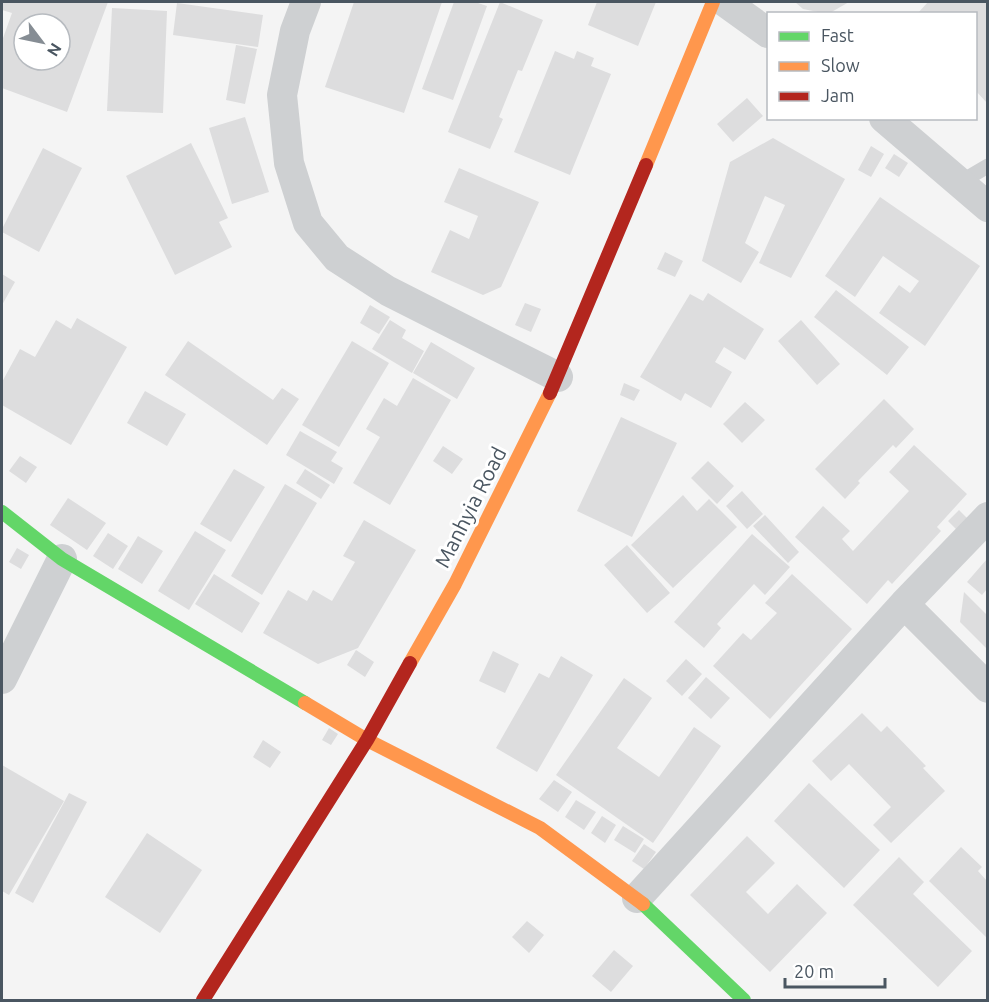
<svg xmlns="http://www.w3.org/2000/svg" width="989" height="1002" font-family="Ubuntu,sans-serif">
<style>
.building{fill:#ddddde;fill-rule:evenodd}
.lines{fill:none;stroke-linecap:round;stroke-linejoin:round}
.lane{stroke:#ced0d2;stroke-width:15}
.street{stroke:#ced0d2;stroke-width:30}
.fast{stroke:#63d668;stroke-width:14}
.slow{stroke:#ff974d;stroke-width:14}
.jam{stroke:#b3261e;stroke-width:14}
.labels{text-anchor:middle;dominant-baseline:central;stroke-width:6;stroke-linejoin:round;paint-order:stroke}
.street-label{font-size:21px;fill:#4a5661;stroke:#fff}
</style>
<rect width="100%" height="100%" fill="#f4f4f4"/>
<path class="building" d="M3,2H108L67,112L2,88V41L12,13L2,10ZM24,24H60V60H24Z
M354,2H442L404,113L325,87Z
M454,2H475L487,6L453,100L422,89Z
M500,2L543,20L522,71L518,70L499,117L503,119L490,149L448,132Z
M597,2H656L638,46L588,25Z
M795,2H849L828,14L803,9Z
M928,2H987V103L976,91V14H917Z
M177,3L263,15L258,47L173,35Z
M112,8L167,11L163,113L107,111Z
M236,45L257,49L245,104L226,100Z
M555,51L574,59L577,51L594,58L591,66L611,74L570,175L514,152Z
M747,98L763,116L733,142L717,124Z
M245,117L269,192L232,204L209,128Z
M773,138L845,179L791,278L759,263L785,205L765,196L745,243L759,252L741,283L702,261L730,162Z
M191,143L228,218L219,222L232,247L175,275L126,176Z
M871,146L884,154L871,177L858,170Z
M43,148L82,168L39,252L2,232V229Z
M894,154L908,163L899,177L885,168Z
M459,168L539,202L501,287L483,295L431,272L450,230L469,239L478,216L444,202Z
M880,197L980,266L925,346L879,313L899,285L910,293L919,281L883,256L855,297L825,276Z
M665,252L683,261L675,277L657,269Z
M2,274L15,282L2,305Z
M836,290L909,347L887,375L814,317Z
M708,293L764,329L745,360L724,347L715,362L732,372L711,408L685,393L681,401L640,377L690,294L703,301Z
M525,303L541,309L531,332L515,325Z
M370,305L390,317L379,334L360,323Z
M77,318L127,347L71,445L2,405V382L20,349L35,357L56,320L71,329Z
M390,320L406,330L402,338L424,351L412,373L372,349Z
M801,320L840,364L817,385L778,341Z
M188,341L273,400L282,388L299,399L267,445L165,375Z
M352,341L389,363L339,447L302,425Z
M431,342L475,368L457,399L413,373Z
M413,378L451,400L390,505L353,483L380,437L366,429L384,398L397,406Z
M624,383L640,390L634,401L620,395Z
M145,391L186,414L167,446L127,423Z
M884,399L914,429L896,448L893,445L858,481L860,483L845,499L815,469Z
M745,402L765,420L742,443L723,424Z
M621,417L677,443L632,537L577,511Z
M300,431L337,452L331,461L343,468L334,484L286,455Z
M914,445L967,494L937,527L941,531L892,584L888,580L867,604L795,537L823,506L850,531L842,539L853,551L909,491L889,472Z
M443,446L463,459L452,474L433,461Z
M20,456L37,467L26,483L9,471Z
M708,461L734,486L717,504L691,478Z
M234,469L265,487L231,542L200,524Z
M305,469L330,485L321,499L296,483Z
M285,484L317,503L262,595L231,576Z
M742,491L763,514L747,529L726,506Z
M683,495L697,511L709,499L737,527L673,588L631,545Z
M68,498L106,523L87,550L50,525Z
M959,510L971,522L960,533L948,521Z
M765,515L799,552L788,563L753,526Z
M364,520L416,550L358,648L318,664L263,633L288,590L307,601L313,590L332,601L355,562L343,556Z
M195,531L226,550L189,610L158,591Z
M108,533L128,546L113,569L93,556Z
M752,534L790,567L765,595L754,584L717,624L721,628L704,648L674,622Z
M138,536L163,551L142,584L118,569Z
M627,545L670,593L647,613L604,565Z
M17,548L29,555L21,569L9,562Z
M987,559V589L982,595L967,582Z
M214,574L260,603L242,633L195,604Z
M792,574L852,629L770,719L713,666L743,633L751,640L777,613L765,603Z
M964,592L987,615V649L960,622Z
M356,650L374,662L365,677L347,665Z
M493,651L519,664L505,693L479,681Z
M561,656L593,675L537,772L496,748L539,673L549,678Z
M686,659L702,674L682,696L666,681Z
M706,677L730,698L711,719L688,698Z
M624,678L652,698L617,748L659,777L694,727L721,746L653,843L556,775Z
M862,713L881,732L887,726L926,766L923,768L945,791L891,843L873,825L891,807L849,764L831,781L812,761Z
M329,728L338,734L331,745L322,740Z
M263,740L281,752L270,768L253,757Z
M2,765L64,801L9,895L2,891Z
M554,780L572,792L558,812L539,799Z
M809,783L880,850L844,888L774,821Z
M69,793L87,802L33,903L15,893Z
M576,800L596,812L584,830L565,817Z
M602,816L616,825L605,843L591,833Z
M623,826L644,839L635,853L614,840Z
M147,833L202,870L160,933L105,897Z
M747,836L775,863L746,892L768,914L797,884L827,913L770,972L690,895Z
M644,844L656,852L644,869L632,861Z
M961,847L982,867L978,871L987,881V938L929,881Z
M899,857L924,882L913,894L972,951L938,987L853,905Z
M527,921L544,935L529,953L512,937Z
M614,950L633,966L611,992L592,976Z"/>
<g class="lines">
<path class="lane" d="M959,183L988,166"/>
<path class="street" d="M306,2L295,31L282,95L289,163L308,223L337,258L388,291L558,377
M725,2L768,33
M884,118L988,207
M904,604L988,688
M2,679L62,559
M637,898L904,604L988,517"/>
<path class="fast" d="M2,512L62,559L305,703
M643,904L744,1000"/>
<path class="slow" d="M646,165L713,2
M410,663L455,584L550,393
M305,703L367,740L540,828L643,904"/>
<path class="jam" d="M550,393L646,165
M203,1000L367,740L410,663"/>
</g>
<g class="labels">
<g class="street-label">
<text transform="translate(470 507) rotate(-63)">Manhyia Road</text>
</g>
</g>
<rect width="989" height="1002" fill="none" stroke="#4a5661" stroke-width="6"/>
<rect x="767" y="12" width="210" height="108" fill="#ffffff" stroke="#b7bbc0" stroke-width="1.5"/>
<rect x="779" y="32" width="30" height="9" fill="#63d668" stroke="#b7bbc0" stroke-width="1.5"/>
<text x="821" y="42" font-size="18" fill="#4a5661">Fast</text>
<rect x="779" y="62" width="30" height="9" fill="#ff974d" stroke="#b7bbc0" stroke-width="1.5"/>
<text x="821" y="72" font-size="18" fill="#4a5661">Slow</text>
<rect x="779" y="92" width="30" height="9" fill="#b3261e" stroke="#b7bbc0" stroke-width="1.5"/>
<text x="821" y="102" font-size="18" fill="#4a5661">Jam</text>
<g transform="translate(42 42) rotate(122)"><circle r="28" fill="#ffffff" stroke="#b7bbc0" stroke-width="1.5"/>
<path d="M0-4.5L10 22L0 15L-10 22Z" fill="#868d94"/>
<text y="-9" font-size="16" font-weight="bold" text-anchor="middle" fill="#4a5661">N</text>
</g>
<path d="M785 978v9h100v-9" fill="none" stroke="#4a5661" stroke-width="3"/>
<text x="794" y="978" font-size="18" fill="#4a5661" stroke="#ffffff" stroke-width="4.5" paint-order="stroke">20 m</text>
</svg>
